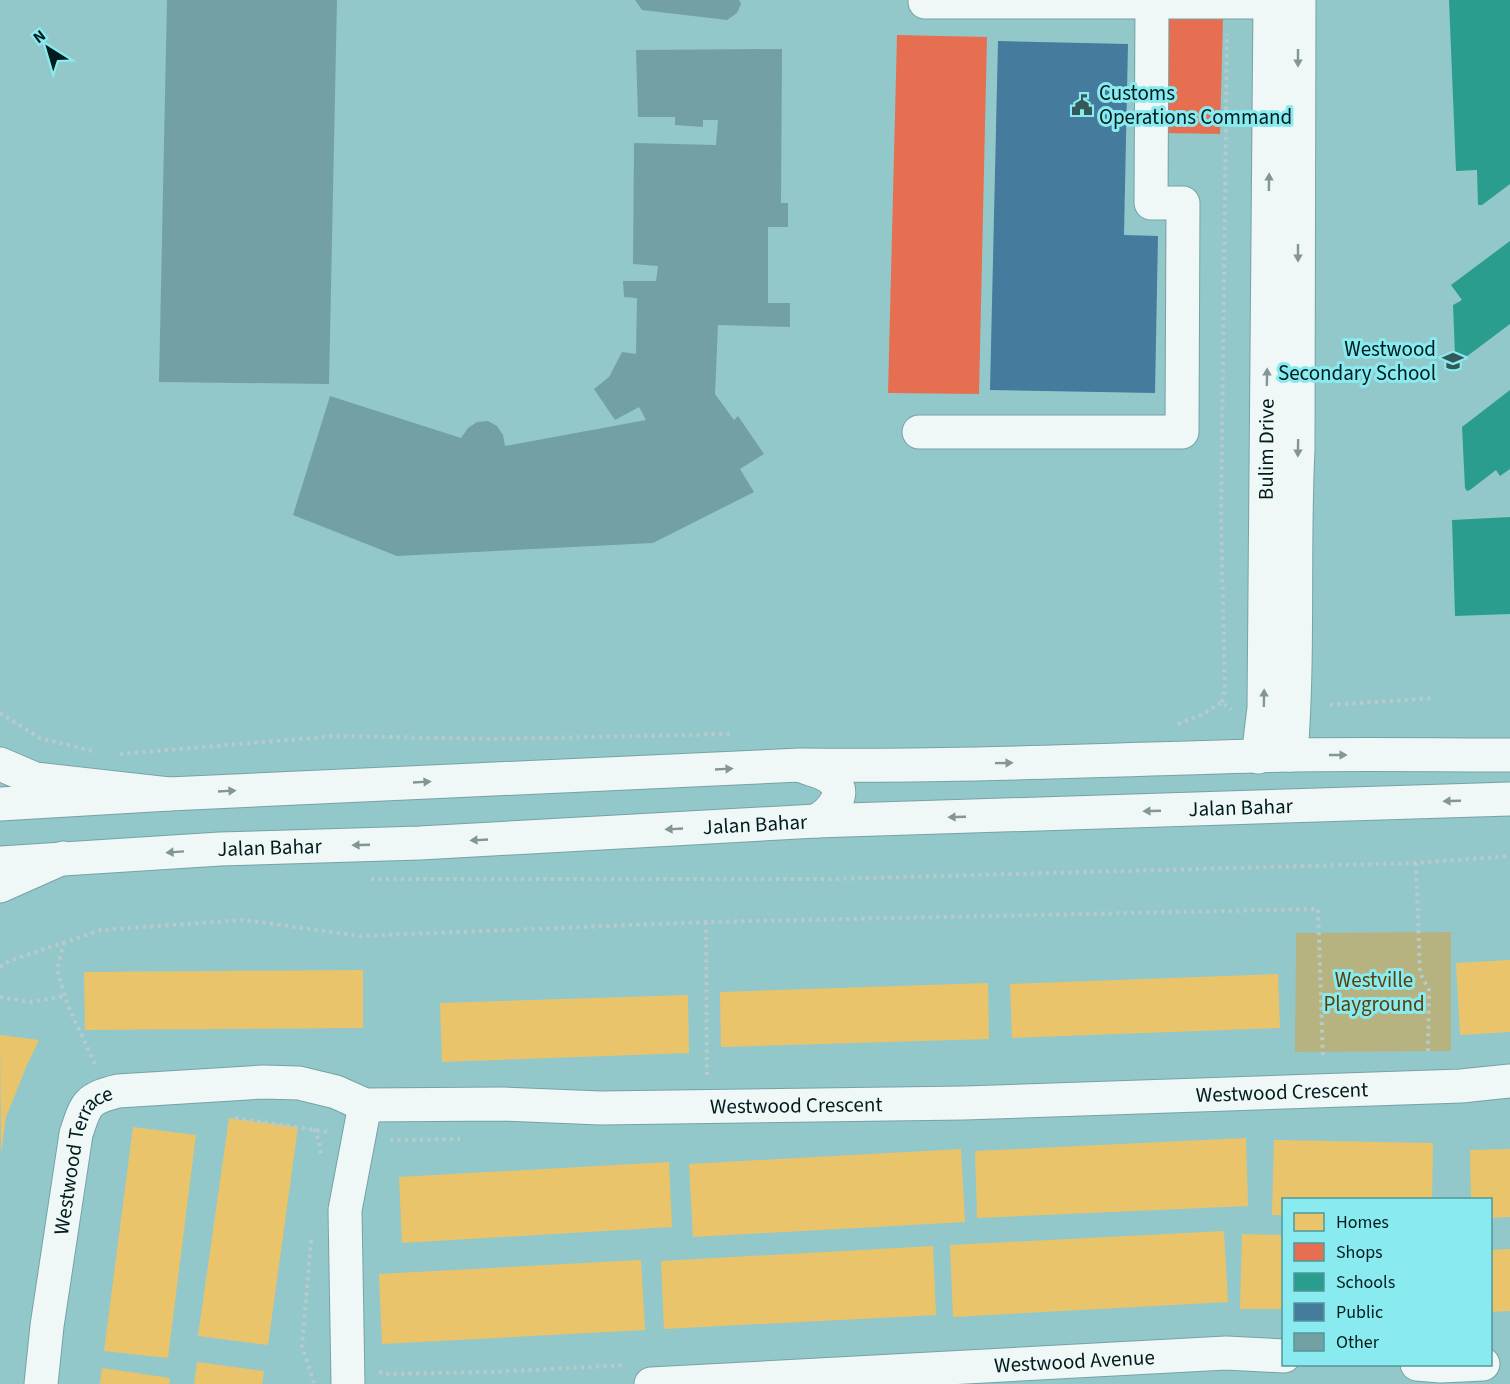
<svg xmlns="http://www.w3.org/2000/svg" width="1510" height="1384" font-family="'Source Sans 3',sans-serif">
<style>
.green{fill:#b7b381}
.homes{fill:#e9c46a}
.shops{fill:#e76f51}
.schools{fill:#2a9d8f}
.public{fill:#457b9d}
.building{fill:#73a0a3}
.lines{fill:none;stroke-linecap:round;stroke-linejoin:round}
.minor-casing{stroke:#76a2a4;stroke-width:35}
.major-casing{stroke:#76a2a4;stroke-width:35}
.highway-casing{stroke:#76a2a4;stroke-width:35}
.path{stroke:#b9cacb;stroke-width:4;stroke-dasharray:3 4.5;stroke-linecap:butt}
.minor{stroke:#eff7f7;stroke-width:33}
.major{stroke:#eff7f7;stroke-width:33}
.highway{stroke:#eff7f7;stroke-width:33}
.oneway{fill:#839595}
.labels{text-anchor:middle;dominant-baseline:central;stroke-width:6;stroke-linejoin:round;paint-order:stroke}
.poi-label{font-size:21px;fill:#001d1e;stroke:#89eaef;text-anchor:start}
.street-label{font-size:21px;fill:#001d1e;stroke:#89eaef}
.park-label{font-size:21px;fill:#5b4007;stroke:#89eaef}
</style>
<rect width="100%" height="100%" fill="#93c8cb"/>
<path class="green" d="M1451,932V1051L1295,1052L1296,933Z"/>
<path class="homes" d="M1510,960V1032L1460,1035L1456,963Z
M363,970V1028L85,1030L84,972Z
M1278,974L1280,1028L1012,1038L1010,984Z
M988,983L989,1039L721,1047L720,992Z
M688,995L689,1053L442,1062L440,1003Z
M0,1035L39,1040L27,1065L6,1117L1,1154Z
M229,1118L298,1127L268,1345L198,1336Z
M133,1127L196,1135L168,1358L104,1351Z
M1246,1138L1248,1206L977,1218L975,1151Z
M1274,1140L1433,1143L1432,1200H1284V1215H1272Z
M961,1149L965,1222L693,1237L689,1164Z
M1510,1149V1217L1491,1218L1490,1200H1471L1470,1150Z
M669,1162L672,1227L402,1243L399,1177Z
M1224,1231L1228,1302L953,1317L950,1245Z
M1242,1234L1284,1235V1309H1240Z
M933,1246L936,1315L664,1329L661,1261Z
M1510,1249V1311L1491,1312V1250Z
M641,1260L645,1330L382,1344L379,1274Z
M197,1362L264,1371L262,1384H194Z
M102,1368L170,1378L169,1384H100Z"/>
<path class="shops" d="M1168,18L1223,19L1220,134L1165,133Z
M897,35L987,37L979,394L888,393Z"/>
<path class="schools" d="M1449,0H1510V184L1482,205H1478L1477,170L1456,171Z
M1510,241V324L1462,360H1458L1455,356L1453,305L1462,300L1451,285Z
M1510,390V469L1500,476L1496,470L1470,490L1467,491L1465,488L1462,427Z
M1510,517V614L1455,616L1452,520Z"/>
<path class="public" d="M998,41L1128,44L1124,235L1158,236L1155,393L990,390Z"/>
<path class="building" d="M167,0H337L329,384L159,382Z
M635,0H739L741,4L737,13L727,20L642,10Z
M782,49L781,203H788V227H768V303H790V327L718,325L715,394L734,420L738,416L764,454L740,469L754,492L653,543L397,556L293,515L330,396L461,438L468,428L477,422L488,421L497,426L503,435L505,446L646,420L639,407L615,420L594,389L609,377L622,352L636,354L637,298L624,297L623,281H656L658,266L633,264L634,143L716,145L718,120H703V127L675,125V117H638L636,50Z"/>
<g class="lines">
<defs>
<g id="minor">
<path d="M925,2H1292"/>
<path d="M919,432H1182L1183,203H1151L1152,2"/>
<path d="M1291,755C1299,653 1293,551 1298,449L1299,0"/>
<path id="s1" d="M1258,757L1264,708L1270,0"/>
<path d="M1417,1364L1441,1366L1483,1364"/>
<path id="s2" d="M41,1384L47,1326L76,1134C86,1104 86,1099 118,1091L263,1082L299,1083L336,1092L365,1105L503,1104L601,1108L964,1103L1461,1086L1510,1081"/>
<path d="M348,1384L345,1210L365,1105"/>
<path id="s3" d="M651,1384L1226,1353L1284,1356"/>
</g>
<g id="major">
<path d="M802,766C811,770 821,771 829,777C851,791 831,813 816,821"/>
<path d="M0,804L169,794L800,765C964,767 1128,759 1292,755C1364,754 1437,755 1510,755"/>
<path id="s4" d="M0,863L220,849L420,843L816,821L1510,799"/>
</g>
<path id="highway" d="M0,764L35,779L169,794
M0,886L63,858"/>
</defs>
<use href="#minor" class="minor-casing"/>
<use href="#major" class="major-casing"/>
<use href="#highway" class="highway-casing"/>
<path class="path" d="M1222,702L1225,687L1221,522L1227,34
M1330,705L1434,698
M0,713L40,738L92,751
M1178,724L1201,715L1222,702L1231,710
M120,754L336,736L494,739L733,734
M1416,863L1420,973L1429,990L1428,1055
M371,879H832L1416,863L1510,856
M706,922L707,1077
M64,942L57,970L68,1006L95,1064
M0,967L9,961L101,930L244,920L360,936L706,922L1318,909L1323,1060
M0,997L30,1002L65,996
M235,1118L329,1132
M314,1129L319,1141L321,1155
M390,1140L460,1139
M311,1240L302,1346L314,1383
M379,1372L385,1374L492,1372L626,1365"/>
<use href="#minor" class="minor"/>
<use href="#major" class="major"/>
<use href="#highway" class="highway"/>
</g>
<defs><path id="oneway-solid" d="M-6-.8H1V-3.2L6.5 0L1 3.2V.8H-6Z" transform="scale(1.5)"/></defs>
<g class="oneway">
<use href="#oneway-solid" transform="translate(1298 58) rotate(90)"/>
<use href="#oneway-solid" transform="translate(1269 182) rotate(-89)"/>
<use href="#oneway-solid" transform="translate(1298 253) rotate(90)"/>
<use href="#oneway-solid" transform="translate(1267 377) rotate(-89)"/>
<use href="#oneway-solid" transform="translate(1298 448) rotate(91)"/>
<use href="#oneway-solid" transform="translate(1264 698) rotate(-89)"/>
<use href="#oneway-solid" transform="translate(1338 755)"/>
<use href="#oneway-solid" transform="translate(1004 763) rotate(-1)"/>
<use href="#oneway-solid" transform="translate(724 769) rotate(-3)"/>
<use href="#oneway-solid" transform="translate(422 782) rotate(-3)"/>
<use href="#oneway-solid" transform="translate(227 791) rotate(-3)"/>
<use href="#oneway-solid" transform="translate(1452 801) rotate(178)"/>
<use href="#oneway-solid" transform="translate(1152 811) rotate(178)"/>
<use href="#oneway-solid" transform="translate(957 817) rotate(178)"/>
<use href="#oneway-solid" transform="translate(674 829) rotate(177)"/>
<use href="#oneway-solid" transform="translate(479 840) rotate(177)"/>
<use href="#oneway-solid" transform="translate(361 845) rotate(178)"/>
<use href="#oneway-solid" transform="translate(175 852) rotate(176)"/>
</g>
<defs>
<symbol id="civic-bare" viewBox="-9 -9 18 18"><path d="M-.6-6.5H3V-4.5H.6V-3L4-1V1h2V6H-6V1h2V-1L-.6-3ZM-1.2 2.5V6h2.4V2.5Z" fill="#33595b" stroke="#89eaef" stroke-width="2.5" paint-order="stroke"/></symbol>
<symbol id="school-bare" viewBox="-9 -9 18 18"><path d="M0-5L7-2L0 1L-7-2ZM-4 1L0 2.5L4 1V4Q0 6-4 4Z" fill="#33595b" stroke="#89eaef" stroke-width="2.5" paint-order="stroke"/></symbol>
</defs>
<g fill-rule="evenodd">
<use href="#civic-bare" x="1067" y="90" width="30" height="30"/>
<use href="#school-bare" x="1438" y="346" width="30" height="30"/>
</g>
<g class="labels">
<g class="poi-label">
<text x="1099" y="93">Customs<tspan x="1099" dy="24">Operations Command</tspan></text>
<text x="1436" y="349" text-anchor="end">Westwood<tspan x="1436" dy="24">Secondary School</tspan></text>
</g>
<g class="street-label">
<text stroke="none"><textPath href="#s1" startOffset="308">Bulim Drive</textPath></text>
<text stroke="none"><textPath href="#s4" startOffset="1242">Jalan Bahar</textPath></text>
<text stroke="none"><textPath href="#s4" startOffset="756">Jalan Bahar</textPath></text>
<text stroke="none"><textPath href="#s4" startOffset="270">Jalan Bahar</textPath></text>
<text stroke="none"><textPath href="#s2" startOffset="1486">Westwood Crescent</textPath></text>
<text stroke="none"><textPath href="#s2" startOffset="1000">Westwood Crescent</textPath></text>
<text stroke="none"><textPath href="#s2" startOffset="231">Westwood Terrace</textPath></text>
<text stroke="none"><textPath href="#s3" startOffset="424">Westwood Avenue</textPath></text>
</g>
<g class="park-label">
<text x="1374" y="980">Westville<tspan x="1374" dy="24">Playground</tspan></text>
</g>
</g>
<rect x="1282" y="1198" width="210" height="168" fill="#89eaef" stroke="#52989b" stroke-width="1.5"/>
<rect x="1294" y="1213" width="30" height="18" fill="#e9c46a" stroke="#52989b" stroke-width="1.5"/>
<text x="1336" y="1228" font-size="18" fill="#001d1e">Homes</text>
<rect x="1294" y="1243" width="30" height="18" fill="#e76f51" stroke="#52989b" stroke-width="1.5"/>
<text x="1336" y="1258" font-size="18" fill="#001d1e">Shops</text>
<rect x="1294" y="1273" width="30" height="18" fill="#2a9d8f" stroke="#52989b" stroke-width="1.5"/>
<text x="1336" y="1288" font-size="18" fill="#001d1e">Schools</text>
<rect x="1294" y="1303" width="30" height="18" fill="#457b9d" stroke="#52989b" stroke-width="1.5"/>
<text x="1336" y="1318" font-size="18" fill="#001d1e">Public</text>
<rect x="1294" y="1333" width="30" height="18" fill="#73a0a3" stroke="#52989b" stroke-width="1.5"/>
<text x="1336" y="1348" font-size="18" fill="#001d1e">Other</text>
<g transform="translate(48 48) rotate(323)" stroke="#89eaef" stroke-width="4.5" paint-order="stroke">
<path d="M0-4.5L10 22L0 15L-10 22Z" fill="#001d1e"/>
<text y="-9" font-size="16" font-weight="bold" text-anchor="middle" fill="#001d1e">N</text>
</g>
</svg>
